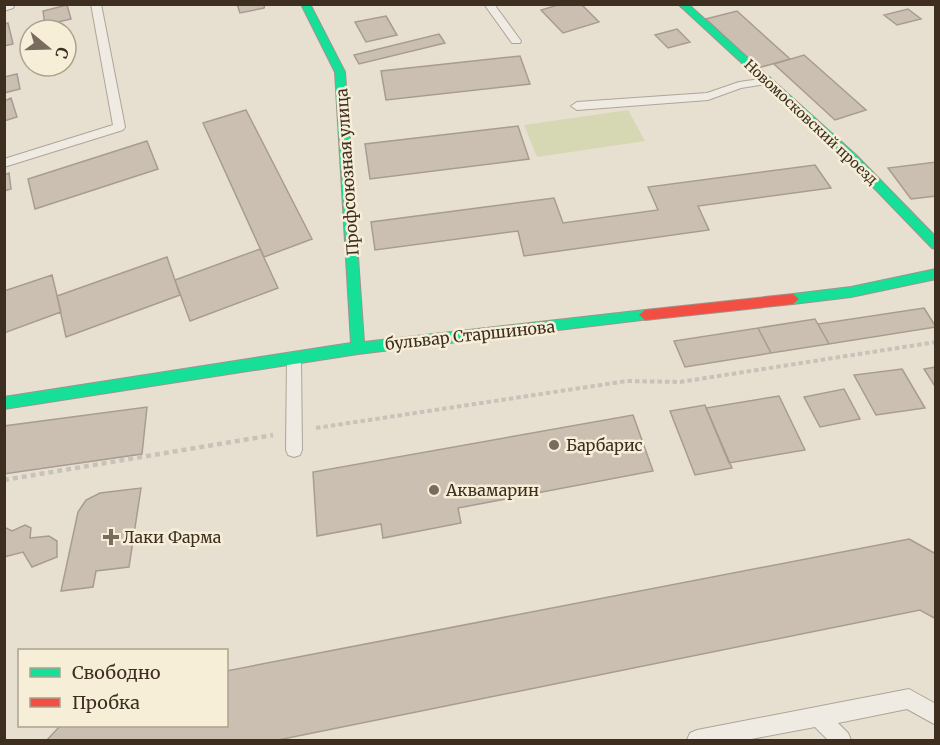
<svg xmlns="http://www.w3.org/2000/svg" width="940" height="745" font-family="Merriweather,serif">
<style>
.green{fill:#d6d7b3}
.building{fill:#cbbfb2;stroke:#a89c90;stroke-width:1.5}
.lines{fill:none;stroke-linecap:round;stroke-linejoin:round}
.lane-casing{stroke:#ada599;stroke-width:2}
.street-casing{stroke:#ada599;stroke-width:2}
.fast-casing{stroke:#9c958a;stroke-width:2}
.jam-casing{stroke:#9c958a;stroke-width:2}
.path-far1{stroke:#c8c2b9;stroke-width:4;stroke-dasharray:4.5 3;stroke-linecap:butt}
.path{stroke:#c8c2b9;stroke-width:4.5;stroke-dasharray:5 4;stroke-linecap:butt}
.lane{fill:#efebe3;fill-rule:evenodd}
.street{fill:#efebe3;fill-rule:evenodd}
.fast{fill:#16e098;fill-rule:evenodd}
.jam{fill:#f24e42;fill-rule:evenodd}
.poi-dot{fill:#786c5e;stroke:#f7eed8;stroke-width:2}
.labels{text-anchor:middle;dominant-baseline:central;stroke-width:5;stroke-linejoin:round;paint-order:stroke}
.far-street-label{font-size:14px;fill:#3d2e20;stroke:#f7eed8}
.street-label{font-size:16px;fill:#3d2e20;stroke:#f7eed8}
.poi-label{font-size:16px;fill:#3d2e20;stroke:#f7eed8;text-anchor:start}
</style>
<rect width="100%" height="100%" fill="#e7e0d1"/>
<path class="green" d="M628,110L645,141L537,157L524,125Z"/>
<path class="building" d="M237,4H265L264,8L240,13Z
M561,4H581L599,22L563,33L541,10Z
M67,5L71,19L45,25L43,11Z
M908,9L921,19L897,25L884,15Z
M737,11L790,59L758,68L706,19Z
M386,16L397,35L366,42L355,22Z
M8,23L13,44L4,46V24Z
M677,29L690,42L668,48L655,35Z
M439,34L445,43L359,64L354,55Z
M804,55L866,110L835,120L774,64Z
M520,56L530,84L386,100L381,71Z
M17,74L20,89L4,93V77Z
M11,98L17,117L4,121V101Z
M246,110L312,239L264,257L203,123Z
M518,126L529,159L370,179L365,144Z
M147,141L158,169L35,209L28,179Z
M936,162V196L911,199L888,168Z
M815,165L831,188L698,206L709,230L524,256L518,231L375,250L371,222L554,198L563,223L658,210L648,187Z
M9,173L11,189L4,191V175Z
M260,249L278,288L190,321L175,280Z
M167,257L180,295L66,337L57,296Z
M52,275L61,312L4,333V291Z
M924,308L936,327L829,344L818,324Z
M815,319L829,344L771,353L758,328Z
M758,328L771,353L685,367L674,341Z
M936,367V388L924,369Z
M902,369L925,408L876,415L854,375Z
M844,389L860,419L820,427L804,397Z
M779,396L805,450L729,463L706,408Z
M705,405L732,468L695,475L670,411Z
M147,407L142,454L4,474V426Z
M633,415L653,471L458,508L461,523L383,538L381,524L317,536L313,472Z
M141,488L129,567L96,571L93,587L61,591L78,512L86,500L100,493Z
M25,525L31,528L30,538L49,536L57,541V557L32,567L23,552L4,557V527L12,531Z
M909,539L936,554V619L920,610L278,740H47L60,726H226V671Z"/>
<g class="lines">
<defs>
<path id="lane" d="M91,4H101L125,127L123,130L4,167V159L113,125Z
M484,4H494L521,41L520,43H512Z
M767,78L771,79V83L741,88L708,100L577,110L571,106L577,102L707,93L739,82Z
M294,352L299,354L301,358L302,450L300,455L294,457L288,455L286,450L287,358L289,354Z
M909,689L936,704V725L907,709L838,723L848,733L851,740H828L815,727L746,740H687L690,733L697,730Z"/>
<path id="street" d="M4,4H15L13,8L4,11Z"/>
<path id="fast" d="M301,4H310L345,72L364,342L645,310L650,311L651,315L650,319L358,354L4,409V397L351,343L335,72Z
M678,4H688L856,155L936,237V249L932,248L848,161Z
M936,269V279L851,297L793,304L787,299L793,294L851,287Z"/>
<path id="jam" d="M793,294L799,299L793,304L645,320L639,315L645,310Z"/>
</defs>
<use href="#lane" class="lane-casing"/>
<use href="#street" class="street-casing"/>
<use href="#fast" class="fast-casing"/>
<use href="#jam" class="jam-casing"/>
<path class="path-far1" d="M316,428L627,381L680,382L936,342"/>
<path class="path" d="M4,480L273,435"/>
<use href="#lane" class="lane"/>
<use href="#street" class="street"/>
<use href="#fast" class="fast"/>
<use href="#jam" class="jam"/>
</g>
<g class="poi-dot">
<circle cx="554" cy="445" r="6"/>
<circle cx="434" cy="490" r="6"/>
<path d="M108 528h6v6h6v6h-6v6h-6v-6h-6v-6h6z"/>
</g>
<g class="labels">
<g class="far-street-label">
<text transform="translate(811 122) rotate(43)">Новомосковский проезд</text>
</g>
<g class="street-label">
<text transform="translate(347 172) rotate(-94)">Профсоюзная улица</text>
<text transform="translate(470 335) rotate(-6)">бульвар Старшинова</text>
</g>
<g class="poi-label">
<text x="566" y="445">Барбарис</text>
<text x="446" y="490">Аквамарин</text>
<text x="123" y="537">Лаки Фарма</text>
</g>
</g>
<rect width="940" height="745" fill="none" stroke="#3d2e20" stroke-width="12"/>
<rect x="18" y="649" width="210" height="78" fill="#f7eed8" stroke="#ada18e" stroke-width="1.5"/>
<rect x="30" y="668" width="30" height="9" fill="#16e098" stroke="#ada18e" stroke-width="1.5"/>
<text x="72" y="679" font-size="18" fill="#3d2e20">Свободно</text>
<rect x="30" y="698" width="30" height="9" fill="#f24e42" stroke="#ada18e" stroke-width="1.5"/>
<text x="72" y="709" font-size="18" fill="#3d2e20">Пробка</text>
<g transform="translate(48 48) rotate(109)"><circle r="28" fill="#f7eed8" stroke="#ada18e" stroke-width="1.5"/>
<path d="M0-4.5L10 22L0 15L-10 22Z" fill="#786c5e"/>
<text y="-9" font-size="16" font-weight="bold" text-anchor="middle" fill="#3d2e20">С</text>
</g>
</svg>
